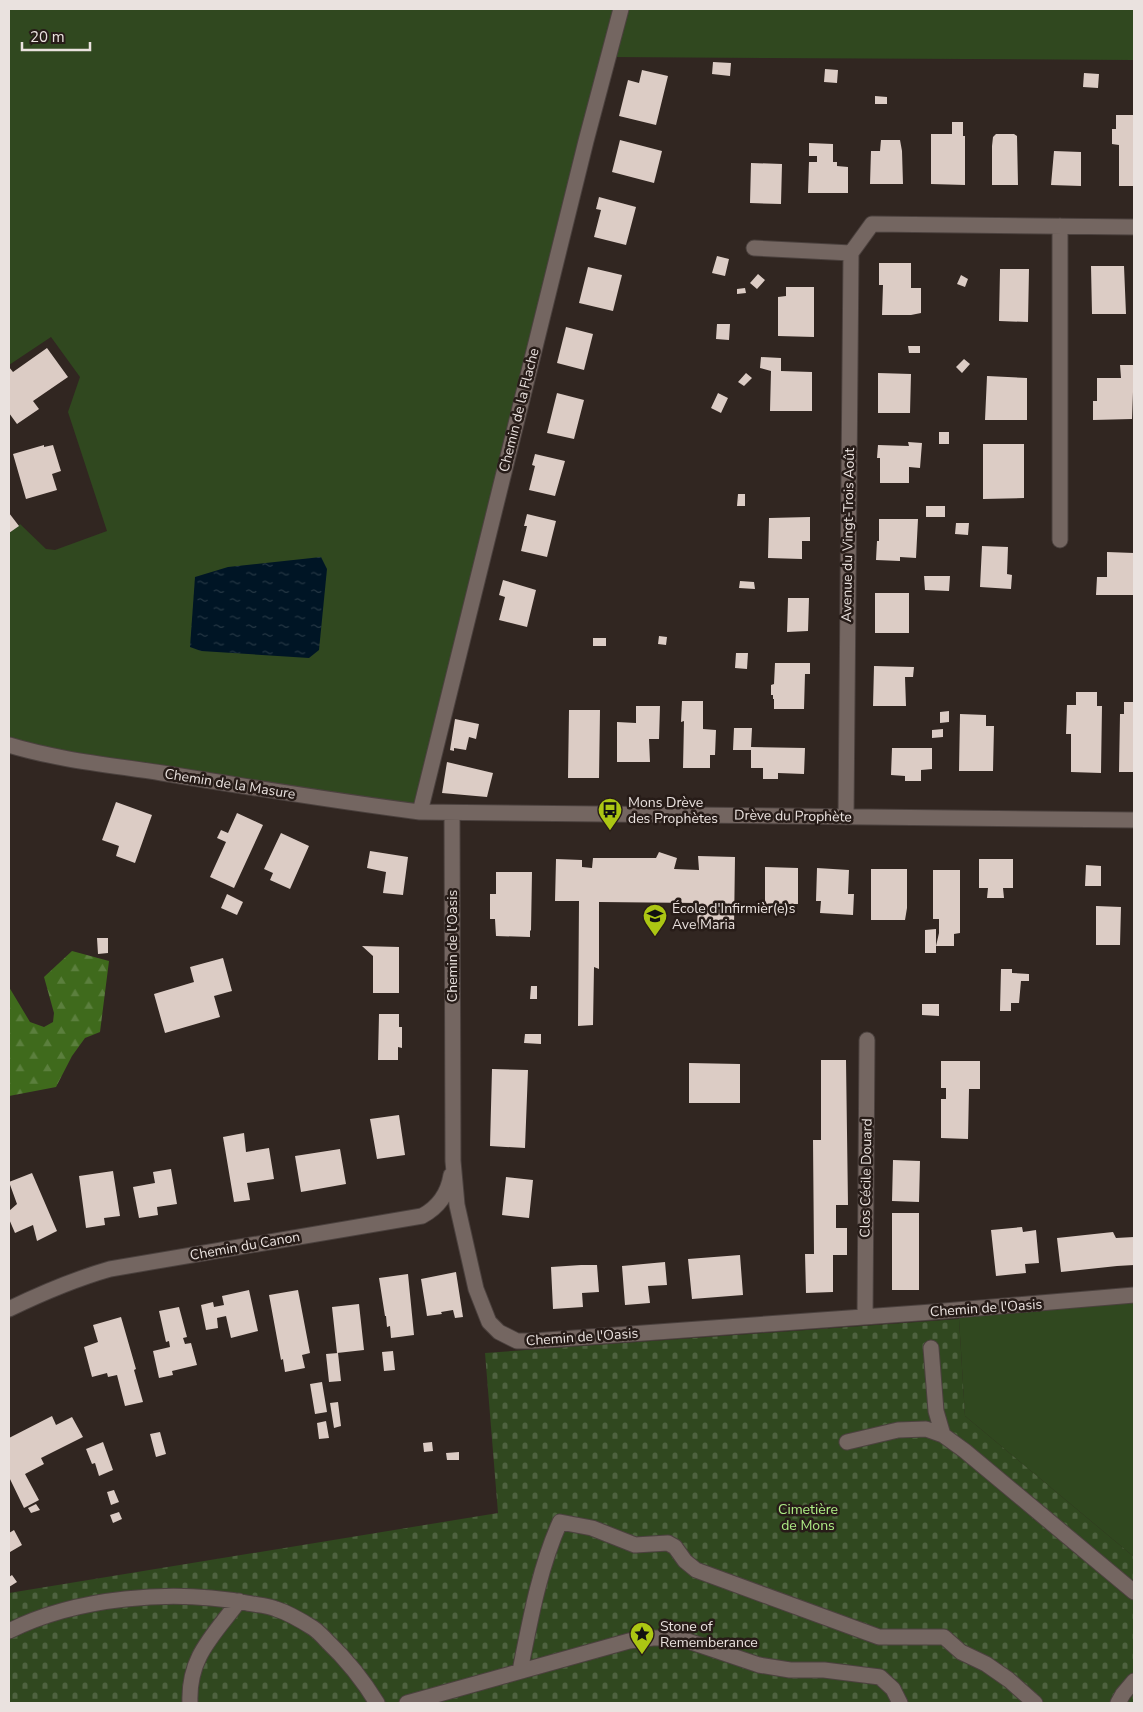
<svg xmlns="http://www.w3.org/2000/svg" width="1143" height="1712" font-family="'Nunito Sans',sans-serif">
<style>
.green{fill:#30481f}
.forest{fill:url(#forest-firs)}
.cemetery{fill:url(#cemetery-stones)}
.water{fill:url(#water-ripples)}
.building{fill:#dcccc5}
.lines{fill:none;stroke-linecap:round;stroke-linejoin:round}
.minor-casing{stroke:#4b413e;stroke-width:17}
.minor{stroke:#746661;stroke-width:15}
.labels{text-anchor:middle;dominant-baseline:central;stroke-width:5;stroke-linejoin:round;paint-order:stroke}
.street-label{font-size:14px;fill:#eae2df;stroke:#271c18}
.poi-label{font-size:14px;fill:#eae2df;stroke:#271c18;text-anchor:start}
.park-label{font-size:14px;fill:#afed86;stroke:#271c18}
</style>
<defs>
<pattern id="forest-firs" width="22" height="20" patternUnits="userSpaceOnUse" patternTransform="scale(1.25)"><rect width="22" height="20" fill="#3f6a1c"/><path d="M5 1l3.5 6h-7zM16 11l3.5 6h-7z" fill="#5b7f3d"/></pattern>
<pattern id="cemetery-stones" width="16" height="16" patternUnits="userSpaceOnUse" patternTransform="scale(1.25)"><rect width="16" height="16" fill="#30481f"/><path d="M2 7V4a2 2 0 0 1 4 0v3zM10 15v-3a2 2 0 0 1 4 0v3z" fill="#4e623f"/></pattern>
<pattern id="water-ripples" width="26" height="14" patternUnits="userSpaceOnUse" patternTransform="scale(1.25)"><rect width="26" height="14" fill="#001525"/><path d="M2 4q2-2 4 0t4 0M15 11q2-2 4 0t4 0" fill="none" stroke="#253744"/></pattern>
</defs>
<rect width="100%" height="100%" fill="#312621"/>
<path class="green" d="M9,9H1134V60L608,57L420,812L9,745V533L20,524L46,549L55,550L107,531L68,412L80,377L51,337L9,365Z
M1134,1295V1557L965,1416L959,1319V1310Z"/>
<path class="forest" d="M72,951L109,961L100,1032L85,1038L72,1056L56,1087L9,1096V987L30,1022L44,1027L53,1022L54,1013L44,977Z"/>
<path class="cemetery" d="M959,1319L965,1416L1134,1557V1703H9V1593L498,1513L485,1353Z"/>
<path class="water" d="M321,557L327,569L319,650L309,658L201,651L190,647L195,577L228,567Z"/>
<path class="building" d="M713,62L731,63L730,76L712,74Z
M825,69L838,70L837,83L824,82Z
M642,70L668,76L656,125L619,116L628,80L639,83Z
M1084,73L1099,74L1098,88L1083,87Z
M875,96L887,97V104H875Z
M1116,115H1134V186H1119V145L1112,144V129H1116Z
M952,122H963V136H965V185L931,184V134H952Z
M996,134H1014L1017,136L1018,185H992V146L993,137Z
M620,140L662,151L654,183L612,172Z
M881,140H900L902,151L903,184H870L871,151H880Z
M809,143L833,144V162H837V166L848,167V193H808L809,162H817V156H809Z
M1054,151L1081,152V186L1051,185Z
M751,163L782,164L781,204L750,203Z
M599,197L636,207L626,245L594,237L601,210L596,209Z
M717,256L729,259L725,276L712,273Z
M879,263H911V288H921V313L911,315H882L883,285H879Z
M1091,266H1124L1126,314H1092Z
M588,267L622,275L613,311L579,303Z
M1000,269H1029L1028,322L999,321Z
M758,274L765,280L757,289L750,283Z
M961,275L968,279L965,287L957,284Z
M786,287H814V337L778,336V297L786,296Z
M745,288L746,293L737,294V289Z
M717,324H730L729,340L716,339Z
M566,327L593,334L584,370L557,363Z
M908,346H920V353H909Z
M47,348L68,377L33,401L39,409L17,424L9,413V367L13,372Z
M761,357L781,358V371L812,372V411H770L771,371L760,368Z
M964,359L970,364L962,373L956,367Z
M1120,365H1134L1132,419L1093,420V401H1097V378H1121Z
M746,373L752,378L744,386L738,382Z
M878,373L911,374L910,413H878Z
M987,376L1027,378V420H985Z
M557,393L584,400L574,439L547,433Z
M718,393L728,398L721,413L711,408Z
M939,432H949V444H939Z
M908,442L922,443L920,468L909,467V483H880V458H877L878,445L909,446Z
M983,444H1024V498L983,499Z
M44,445V447L53,445L61,471L52,474L57,490L26,499L13,454Z
M535,454L565,461L555,496L529,490L535,466L532,465Z
M738,494H745V506H737Z
M926,506H945V517H926Z
M9,513L19,526L9,533Z
M527,514L556,521L547,557L521,551L527,526H524Z
M810,517V541H802V559L768,558L769,518Z
M879,519H918L916,558L900,557V561L876,560L877,541H879Z
M956,523H969L968,535L955,534Z
M982,546L1008,547L1007,574L1012,575L1011,589L980,587Z
M1107,552L1134,553V595H1096L1097,577H1107Z
M924,576H950L949,591L925,590Z
M503,580L536,590L527,627L499,620L505,597L499,595Z
M740,581L754,582L755,589L739,588Z
M875,593H909V633H875Z
M788,598H809L808,631L787,632Z
M659,636L667,637L666,645L658,644Z
M593,638H606V646H593Z
M736,653H748L747,669L735,668Z
M775,663H810V674H805L804,709H774V699H773V695H771V685L774,684Z
M874,666L914,667L913,677H905L906,706H873Z
M1076,692H1097V706H1102L1101,773L1071,772V734H1066L1067,705H1076Z
M682,701H703V729L716,730L715,755H710V768H683L684,721L681,722Z
M1124,702H1134V772H1119L1120,714H1124Z
M636,706H660L659,739H649L650,762H617V722L636,723Z
M569,710H600L599,778H568Z
M949,711V722L940,723V712Z
M960,714L986,715V726H994L993,771H959Z
M455,719L479,724L476,739L469,737L466,750L454,748V751L450,750Z
M734,728H752L751,747L805,748L804,774L778,773V779H763V768H751V750H733Z
M943,729V737L932,738V730Z
M892,748H932V769L921,770V781H905V776L891,775Z
M447,762L493,773L487,797L442,793Z
M116,802L152,815L135,863L116,856L119,846L102,840Z
M237,813L263,825L234,888L210,877L226,842L217,838L221,830L228,833Z
M281,833L309,846L290,889L270,880L273,873L264,869Z
M370,851L408,857L403,895L383,893L386,872L367,868Z
M659,852L677,858L674,869L699,870L698,856L735,857L734,929H697L698,903L599,902V969L594,967L593,1025L578,1026L579,901H555L556,859L582,860V867L592,868L593,858H656Z
M979,859H1013V888H1003L1004,898H987L988,888H979Z
M1086,865L1101,866V886H1085Z
M765,867L798,868V904H786V910H765Z
M817,868L849,870L848,894H854L853,915L820,913L821,901H816Z
M871,869H907V908L905,920H871Z
M933,870H960V933L954,934V946H936L939,933V919H933Z
M496,872H532L531,931L530,930V937L496,936L495,919H490V894H496Z
M227,894L243,902L237,915L221,908Z
M1096,906L1121,907L1120,945H1096Z
M936,929V953H925V930Z
M97,938H108V953L98,954Z
M362,946L399,947V993H373V956Z
M223,958L232,991L214,996L220,1017L165,1033L154,994L194,982L190,967Z
M1001,969H1012V973L1029,974V981H1021L1019,1003H1011V1011H1000Z
M531,986H537V999H530Z
M922,1004H939V1016L922,1015Z
M379,1014H399V1027H402V1048L398,1047V1060H378Z
M525,1034H541V1044L524,1043Z
M821,1060H846L848,1205H836V1228H847V1255H833V1292L806,1293L805,1254H814L813,1140H821Z
M941,1061H980V1089H969L968,1139L941,1138V1099H946V1088H941Z
M689,1063L740,1064V1103H689Z
M492,1069L528,1070L525,1148L490,1146Z
M399,1115L405,1155L377,1159L370,1119Z
M244,1133L246,1152L269,1148L274,1179L247,1183L250,1200L234,1202L223,1137Z
M340,1149L346,1184L301,1192L295,1156Z
M893,1160L920,1161L919,1202L892,1201Z
M171,1169L177,1204L157,1207L158,1215L139,1218L133,1187L155,1183L153,1172Z
M113,1171L120,1216L104,1218L105,1225L86,1228L79,1176Z
M32,1173L57,1231L37,1241L33,1225L15,1233L9,1219V1211L17,1204L9,1182Z
M506,1177L533,1180L529,1218L502,1215Z
M892,1213H919V1290H892Z
M1022,1227L1023,1232L1036,1230L1039,1263L1025,1264L1026,1273L996,1276L991,1230Z
M1113,1232L1116,1238L1134,1237V1265L1117,1266L1061,1272L1057,1238Z
M740,1255L743,1295L692,1299L688,1259Z
M665,1262L667,1285L648,1286L650,1303L625,1305L622,1266Z
M581,1265H597L599,1292L582,1293L583,1307L553,1309L551,1267Z
M456,1272L463,1317L455,1318L453,1310L441,1312L442,1314L427,1316L421,1279Z
M408,1274L414,1335L391,1338L390,1326L387,1327L386,1316H385L379,1278Z
M249,1290L258,1331L231,1338L226,1316L217,1318L218,1328L206,1330L201,1305L213,1302L214,1307L224,1305L222,1296Z
M298,1290L310,1353L302,1355L305,1368L285,1372L283,1359L281,1360L269,1295Z
M359,1304L364,1350L337,1353L332,1307Z
M179,1307L187,1337L183,1338L185,1344L191,1343L197,1365L172,1371L173,1375L159,1378L153,1351L170,1347L169,1341L166,1342L159,1311Z
M121,1317L136,1369L134,1370L143,1402L125,1406L117,1375L108,1377L107,1373L92,1377L84,1347L98,1342L93,1325Z
M393,1351L395,1370L384,1371L382,1352Z
M338,1353L341,1381L329,1382L326,1354Z
M322,1382L327,1412L315,1414L310,1384Z
M338,1402L341,1426L334,1428L330,1403Z
M52,1416L56,1425L72,1417L83,1437L41,1458L44,1464L25,1474L39,1500L24,1508L9,1477V1438Z
M326,1421L329,1438L319,1439L317,1423Z
M160,1432L166,1454L156,1457L150,1434Z
M103,1442L113,1470L99,1476L95,1463L92,1464L86,1449Z
M432,1442L433,1451L424,1452L423,1443Z
M459,1452V1460H447L446,1453Z
M114,1490L119,1502L111,1505L107,1492Z
M36,1504L40,1510L31,1513L28,1508Z
M119,1512L122,1519L113,1523L110,1515Z
M14,1530L22,1545L10,1552L9,1533Z
M12,1575L17,1582L9,1587V1577Z"/>
<g class="lines">
<defs>
<path id="minor" d="M754,248L851,253L872,224L1134,227
M1060,540V226
M9,745C58,760 111,765 162,773C248,787 334,801 420,812L1134,820
M420,812L586,141L621,9
M452,813L453,1161L457,1205L476,1289L489,1322L499,1332L517,1341H533L932,1312L1134,1295
M846,817L851,253
M9,1309C42,1293 75,1279 110,1269L422,1216C439,1207 448,1194 451,1175
M865,1317L867,1040
M931,1348L936,1411L943,1435L965,1451L1134,1592
M847,1442L898,1430L926,1429L943,1435
M9,1631C77,1597 172,1589 247,1603C256,1605 267,1605 276,1609C289,1613 302,1621 313,1628C319,1632 323,1637 327,1641C347,1660 363,1680 377,1703
M520,1671C530,1621 539,1569 560,1522L592,1528L635,1545L668,1543L675,1547L685,1561L696,1570L879,1637H944L961,1652L986,1664L1009,1680L1035,1703
M190,1703C188,1657 213,1636 239,1601
M407,1703L629,1641L653,1638H679L759,1665L790,1670H824L880,1677L893,1689L900,1703
M1118,1703L1123,1694L1134,1681"/>
</defs>
<use href="#minor" class="minor-casing"/>
<use href="#minor" class="minor"/>
</g>
<defs>
<symbol id="bus-pin" viewBox="-11 -11 22 30"><path d="M0 17L-7.5 6A9.5 9.5 0 1 1 7.5 6Z" fill="#acc613" stroke="#271c18"/><path d="M-5-6H5V4H4V6H2V4H-2V6H-4V4H-5ZM-3.5-4V0h7V-4ZM-3.5 1.2v1.5H-2V1.2ZM2 1.2v1.5H3.5V1.2Z" fill="#111"/></symbol>
<symbol id="university-pin" viewBox="-11 -11 22 30"><path d="M0 17L-7.5 6A9.5 9.5 0 1 1 7.5 6Z" fill="#acc613" stroke="#271c18"/><path d="M0-5L7-2L0 1L-7-2ZM-4 1L0 2.5L4 1V4Q0 6-4 4Z" fill="#111"/></symbol>
<symbol id="sight-pin" viewBox="-11 -11 22 30"><path d="M0 17L-7.5 6A9.5 9.5 0 1 1 7.5 6Z" fill="#acc613" stroke="#271c18"/><path d="M0-6L1.8-2.2L6-1.7L2.9 1.2L3.7 5.4L0 3.3L-3.7 5.4L-2.9 1.2L-6-1.7L-1.8-2.2Z" fill="#111"/></symbol>
</defs>
<g fill-rule="evenodd">
<use href="#bus-pin" x="596" y="796" width="28" height="38"/>
<use href="#university-pin" x="641" y="902" width="28" height="38"/>
<use href="#sight-pin" x="628" y="1620" width="28" height="38"/>
</g>
<g class="labels">
<g class="street-label">
<text transform="translate(519 410) rotate(-76)">Chemin de la Flache</text>
<text transform="translate(848 535) rotate(-89)">Avenue du Vingt-Trois Août</text>
<text transform="translate(230 784) rotate(9)">Chemin de la Masure</text>
<text transform="translate(793 816) rotate(1)">Drève du Prophète</text>
<text transform="translate(452 946) rotate(-90)">Chemin de l'Oasis</text>
<text transform="translate(866 1178) rotate(-89)">Clos Cécile Douard</text>
<text transform="translate(245 1246) rotate(-10)">Chemin du Canon</text>
<text transform="translate(986 1308) rotate(-4)">Chemin de l'Oasis</text>
<text transform="translate(582 1337) rotate(-4)">Chemin de l'Oasis</text>
</g>
<g class="poi-label">
<text x="628" y="802">Mons Drève<tspan x="628" dy="16">des Prophètes</tspan></text>
<text x="672" y="908">École d'Infirmièr(e)s<tspan x="672" dy="16">Ave Maria</tspan></text>
<text x="660" y="1626">Stone of<tspan x="660" dy="16">Rememberance</tspan></text>
</g>
<g class="park-label">
<text x="808" y="1509">Cimetière<tspan x="808" dy="16">de Mons</tspan></text>
</g>
</g>
<rect width="1143" height="1712" fill="none" stroke="#eae2df" stroke-width="20"/>
<path d="M22 42v8h68v-8" fill="none" stroke="#eae2df" stroke-width="2.5"/>
<text x="30" y="42" font-size="15" fill="#eae2df" stroke="#271c18" stroke-width="4" paint-order="stroke">20 m</text>
</svg>
